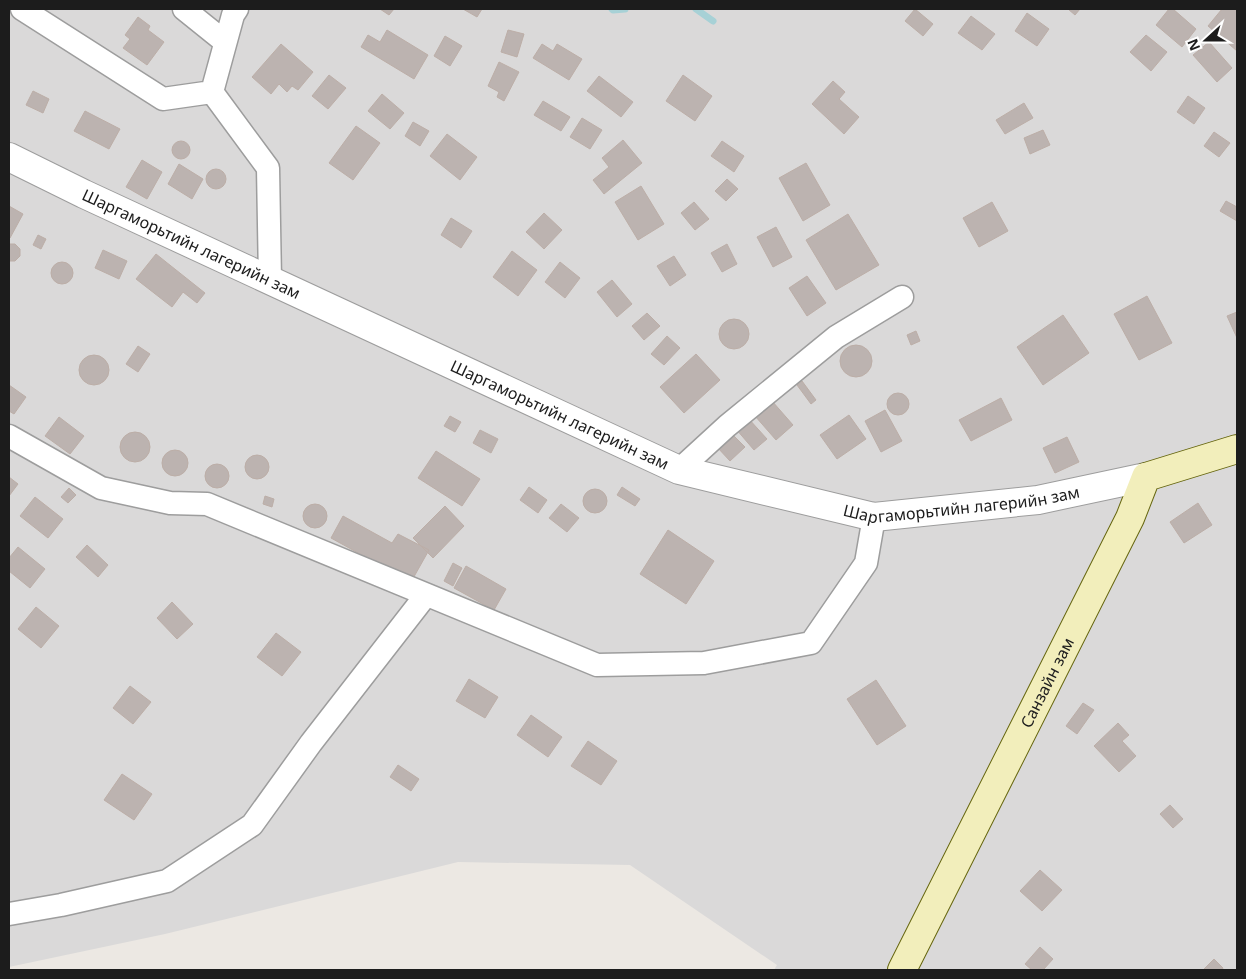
<svg xmlns="http://www.w3.org/2000/svg" width="1246" height="979" font-family="'Noto Sans',sans-serif">
<style>
.residential{fill:#dad9d9}
.lines{fill:none;stroke-linecap:round;stroke-linejoin:round}
.stream{stroke:#a7d1d6;stroke-width:7}
.building{fill:#bcb3b0;stroke:#bcaea7}
.minor-casing{stroke:#9d9d9d;stroke-width:25}
.tertiary-casing{stroke:#9d9d9d;stroke-width:30}
.secondary-casing{stroke:#66660f;stroke-width:30}
.minor{stroke:#fff;stroke-width:22}
.tertiary{stroke:#fff;stroke-width:28}
.secondary{stroke:#f2eebb;stroke-width:28}
.labels{text-anchor:middle;dominant-baseline:central;stroke-width:4;stroke-linejoin:round;paint-order:stroke}
.street-label{font-size:16px;fill:#1c1c1c;stroke:#fff}
</style>
<rect width="100%" height="100%" fill="#ece8e3"/>
<path class="residential" d="M9,9H1237V970H774L777,965L630,865L458,862L165,934L9,967Z"/>
<g class="lines">
<path class="stream" d="M612,9L613,10L625,9
M696,9L713,21"/>
</g>
<path class="building" d="M380,9H394L389,15Z
M463,9H482L477,17Z
M915,9L933,24L923,36L905,21Z
M1068,9H1080L1075,15Z
M1169,9H1173L1196,29L1182,47L1156,25Z
M1222,9H1234L1237,11V51L1208,26Z
M1027,13L1049,29L1037,46L1015,31Z
M971,16L995,34L982,50L958,33Z
M138,17L150,26L148,30L164,42L147,65L123,48L130,39L125,35Z
M387,30L428,55L414,79L361,47L368,35L380,42Z
M508,30L524,34L517,57L501,52Z
M1146,35L1167,52L1151,71L1130,52Z
M445,36L462,46L450,66L434,56Z
M1209,42L1232,68L1217,82L1193,55Z
M281,44L313,72L298,90L292,86L287,92L279,84L271,94L252,77Z
M542,44L553,51L557,44L582,59L569,80L533,58Z
M499,62L519,72L504,101L497,97L499,92L488,86Z
M329,75L346,88L328,109L312,96Z
M683,75L712,96L695,121L666,101Z
M599,76L633,102L621,117L587,91Z
M833,81L845,92L839,99L859,117L844,134L812,104Z
M33,91L49,99L43,113L26,105Z
M382,94L404,113L390,129L368,111Z
M1188,96L1205,108L1194,124L1177,112Z
M543,101L570,117L561,131L534,115Z
M1024,103L1033,118L1005,134L996,120Z
M85,111L120,129L109,149L74,131Z
M582,118L602,130L590,149L570,137Z
M413,122L429,131L420,146L405,136Z
M356,126L380,143L353,180L329,163Z
M1043,130L1050,145L1030,154L1024,138Z
M1214,132L1230,143L1219,157L1204,146Z
M447,134L477,157L460,180L430,156Z
M623,140L642,163L604,194L593,180L609,167L602,158Z
M722,141L744,156L734,172L711,156Z
M172 150a9 9 0 1 1 18 0a9 9 0 1 1-18 0Z
M142,160L162,172L147,199L126,187Z
M806,163L830,205L803,221L779,178Z
M179,164L203,179L192,199L168,184Z
M206 179a10 10 0 1 1 20 0a10 10 0 1 1-20 0Z
M727,179L738,189L726,201L715,191Z
M641,186L664,224L638,240L615,202Z
M1226,201L1237,207V221L1220,211Z
M694,202L709,219L695,230L681,213Z
M992,202L1008,231L979,247L963,218Z
M9,206L23,214L10,238H9Z
M544,213L562,230L544,249L526,232Z
M848,214L879,265L836,290L806,240Z
M451,218L472,231L461,248L441,235Z
M776,227L792,257L773,267L757,237Z
M38,235L46,239L41,249L33,245Z
M9,244H15L20,249V256L15,261H9Z
M727,244L737,264L722,272L711,253Z
M103,250L127,261L119,279L95,268Z
M512,251L537,270L518,296L493,277Z
M156,254L205,293L197,303L183,292L172,307L136,279Z
M674,256L686,275L670,286L657,266Z
M560,262L580,278L565,298L545,282Z
M51 273a11 11 0 1 1 22 0a11 11 0 1 1-22 0Z
M807,276L826,303L807,316L789,288Z
M612,280L632,304L617,317L597,292Z
M1147,296L1172,343L1139,360L1114,314Z
M1237,312V338L1227,316Z
M647,313L660,326L644,340L632,326Z
M1063,315L1089,353L1043,385L1017,347Z
M719 334a15 15 0 1 1 30 0a15 15 0 1 1-30 0Z
M916,331L920,341L911,345L907,335Z
M667,336L680,348L664,365L651,354Z
M840 361a16 16 0 1 1 32 0a16 16 0 1 1-32 0Z
M138,346L150,354L138,372L126,364Z
M696,354L720,380L684,413L660,387Z
M79 370a15 15 0 1 1 30 0a15 15 0 1 1-30 0Z
M802,381L816,400L811,404L797,385Z
M9,385L26,397L14,414L9,411Z
M887 404a11 11 0 1 1 22 0a11 11 0 1 1-22 0Z
M1001,398L1012,420L971,441L959,420Z
M772,401L793,425L776,440L755,416Z
M885,410L902,441L881,452L865,421Z
M849,415L866,439L837,459L820,435Z
M450,416L461,422L455,432L444,426Z
M59,417L84,436L70,454L45,436Z
M748,418L767,439L754,450L736,429Z
M480,430L498,439L491,453L473,443Z
M120 447a15 15 0 1 1 30 0a15 15 0 1 1-30 0Z
M731,433L745,447L730,461L717,447Z
M1067,437L1079,462L1055,473L1043,448Z
M162 463a13 13 0 1 1 26 0a13 13 0 1 1-26 0Z
M436,451L480,479L462,506L418,478Z
M245 467a12 12 0 1 1 24 0a12 12 0 1 1-24 0Z
M205 476a12 12 0 1 1 24 0a12 12 0 1 1-24 0Z
M9,477L18,484L9,496Z
M529,487L547,500L538,513L520,500Z
M622,487L640,499L635,506L617,495Z
M69,488L76,495L68,503L61,497Z
M583 501a12 12 0 1 1 24 0a12 12 0 1 1-24 0Z
M265,496L274,499L272,507L263,504Z
M35,497L63,519L48,538L20,516Z
M1198,503L1212,525L1184,543L1170,522Z
M303 516a12 12 0 1 1 24 0a12 12 0 1 1-24 0Z
M561,504L579,518L567,532L549,518Z
M445,506L464,526L433,558L413,538Z
M343,516L392,543L398,534L429,550L411,582L331,538Z
M668,530L714,561L686,604L640,574Z
M87,545L108,565L98,577L76,557Z
M18,547L45,569L30,588L9,571V558Z
M453,563L462,568L453,586L444,581Z
M466,566L506,589L494,610L454,588Z
M172,602L193,624L177,639L157,618Z
M36,607L59,626L41,648L18,629Z
M276,633L301,652L282,676L257,657Z
M469,679L498,697L485,718L456,701Z
M876,680L906,726L877,745L847,699Z
M130,686L151,702L133,724L113,708Z
M1083,703L1094,710L1077,734L1066,726Z
M531,715L562,737L548,757L517,735Z
M1118,723L1129,735L1122,741L1136,756L1119,772L1094,746Z
M588,741L617,761L601,785L571,766Z
M398,765L419,779L411,791L390,777Z
M122,774L152,794L134,820L104,800Z
M1170,805L1183,819L1173,828L1160,814Z
M1040,870L1062,890L1042,911L1020,891Z
M1040,947L1053,959L1043,970H1032L1025,964Z
M1214,959L1223,968L1222,970H1203Z"/>
<g class="lines">
<defs>
<path id="minor" d="M22,9L163,99L212,92
M184,9L225,42
M237,9L233,15L212,92L268,168L270,280
M9,436L101,488L170,503L207,504L597,665L704,663L811,643L866,563L874,517
M679,470L727,426L836,337L902,297
M9,914L61,905L167,881L252,825L311,743L426,595"/>
<g id="tertiary">
<path id="s1" d="M9,157L84,194L679,470L874,517L1038,500L1146,477"/>
</g>
<g id="secondary">
<path id="s2" d="M902,970L1130,518L1146,477L1237,449"/>
</g>
</defs>
<use href="#minor" class="minor-casing"/>
<use href="#tertiary" class="tertiary-casing"/>
<use href="#secondary" class="secondary-casing"/>
<use href="#minor" class="minor"/>
<use href="#tertiary" class="tertiary"/>
<use href="#secondary" class="secondary"/>
</g>
<g class="labels">
<g class="street-label">
<text stroke="none"><textPath href="#s1" startOffset="202">Шаргаморьтийн лагерийн зам</textPath></text>
<text stroke="none"><textPath href="#s1" startOffset="608">Шаргаморьтийн лагерийн зам</textPath></text>
<text stroke="none"><textPath href="#s1" startOffset="1028">Шаргаморьтийн лагерийн зам</textPath></text>
<text stroke="none"><textPath href="#s2" startOffset="322">Санзайн зам</textPath></text>
</g>
</g>
<rect width="1246" height="979" fill="none" stroke="#1c1c1c" stroke-width="20"/>
<g transform="translate(1206 40) rotate(249)" stroke="#ffffff" stroke-width="4" paint-order="stroke">
<path d="M0-4L9 19L0 12L-9 19Z" fill="#1c1c1c"/>
<text y="-8" font-size="14" font-weight="bold" text-anchor="middle" fill="#1c1c1c">N</text>
</g>
</svg>
